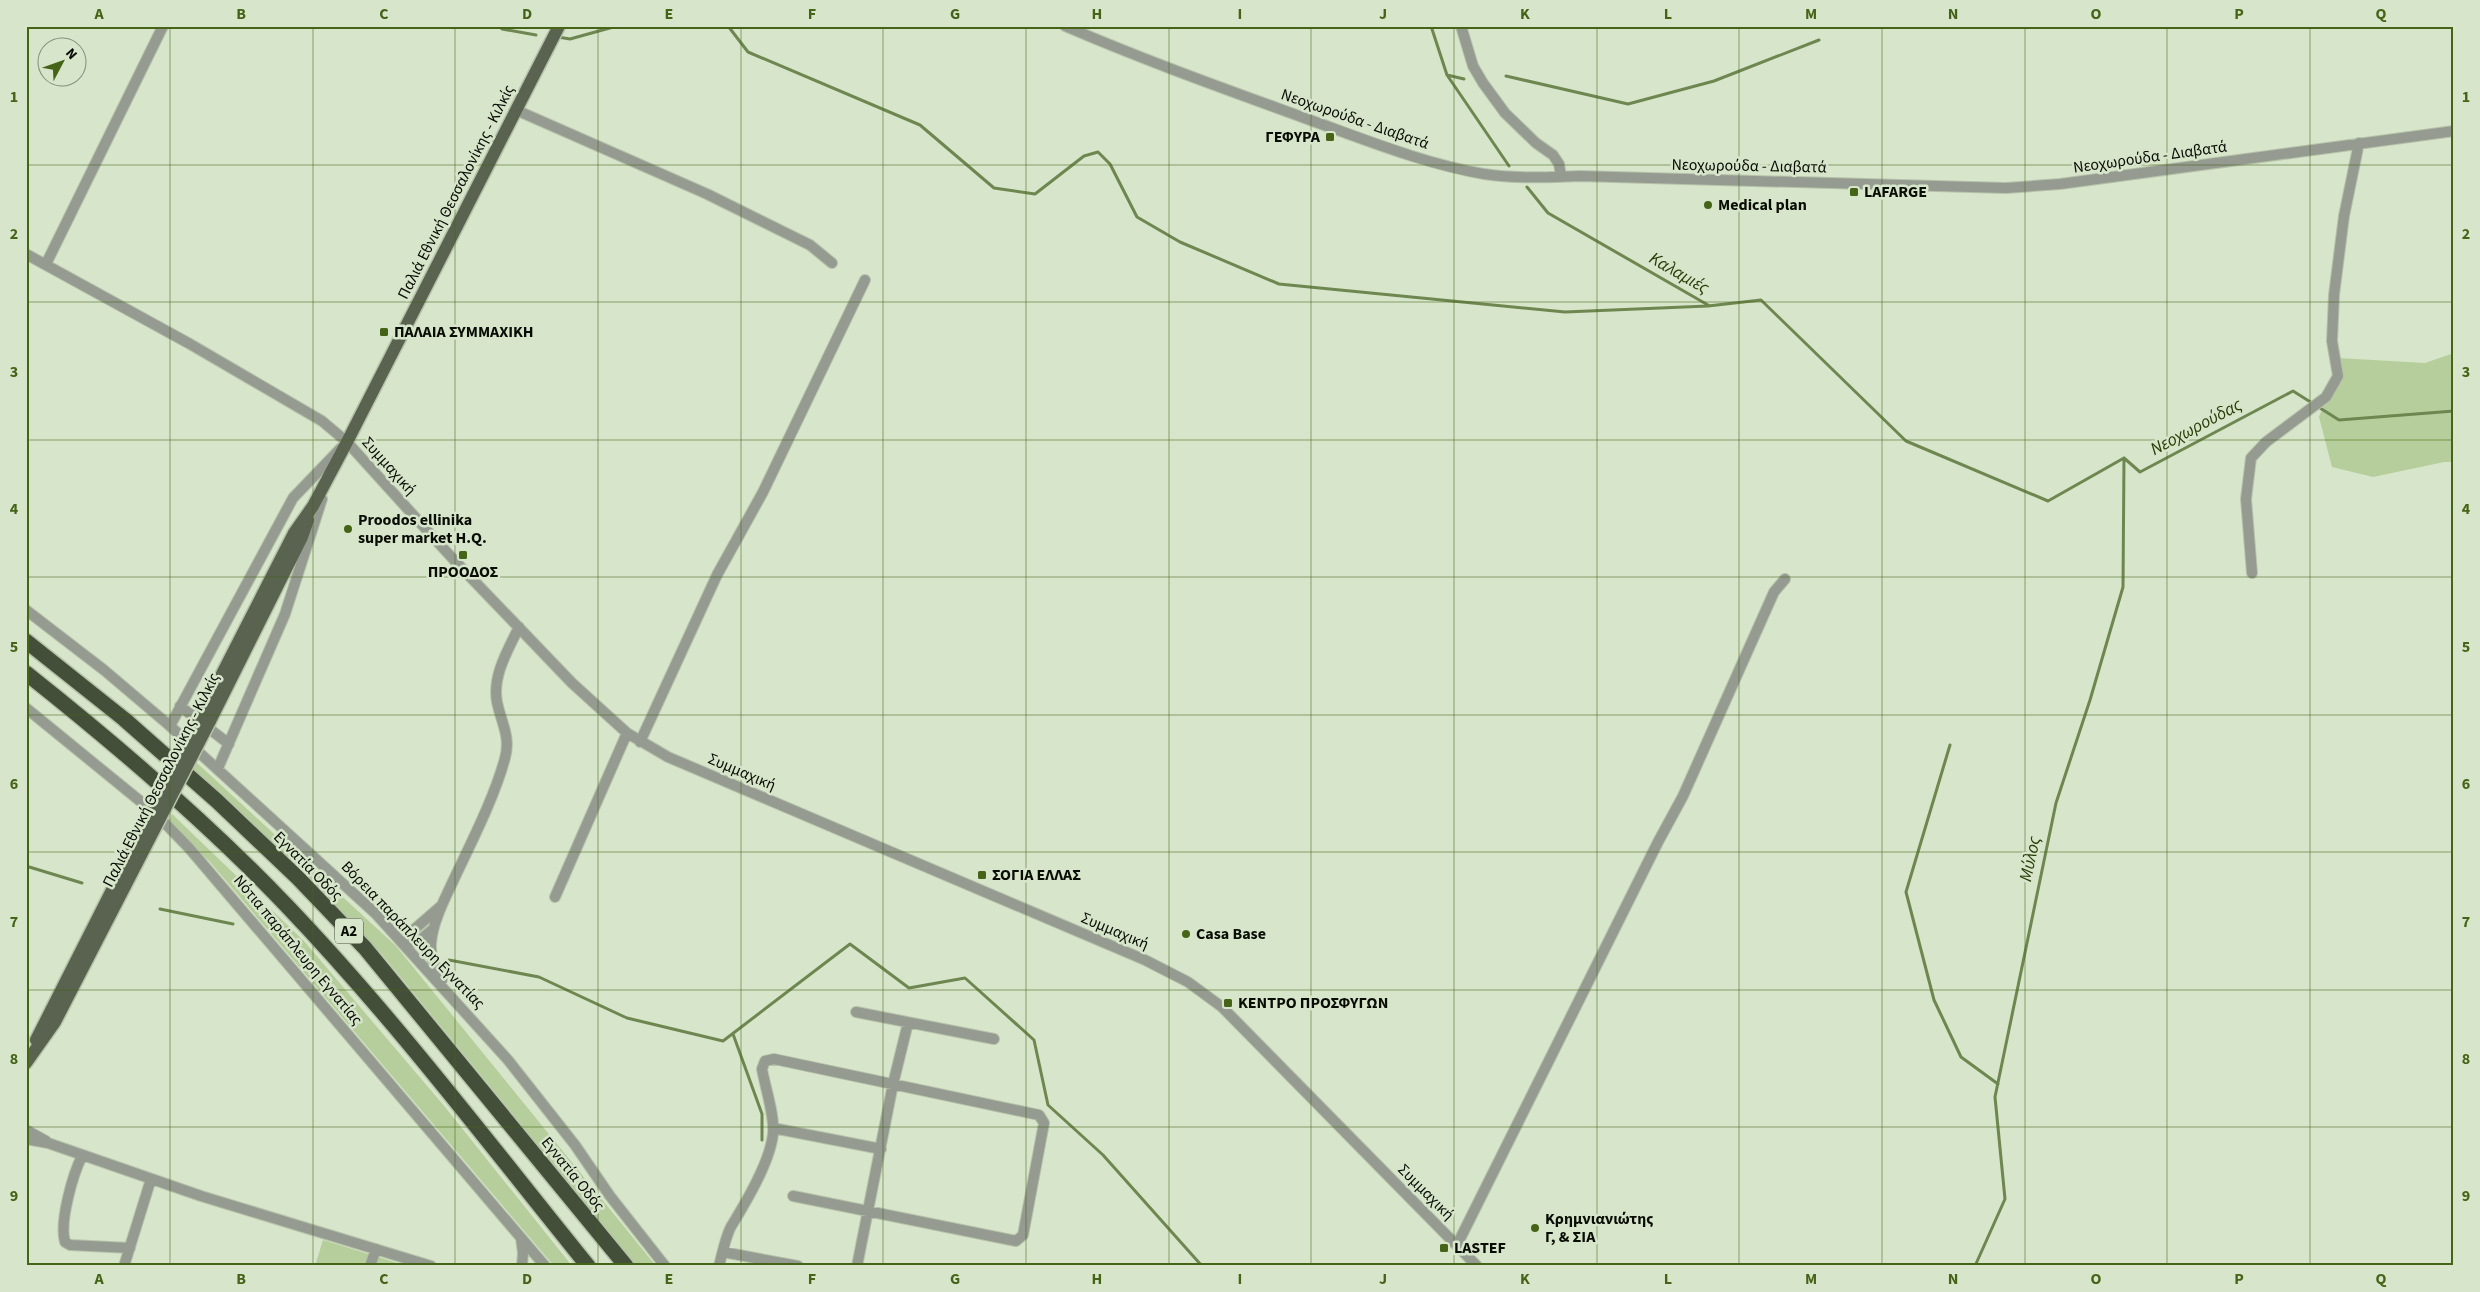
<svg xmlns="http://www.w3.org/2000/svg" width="2480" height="1292" font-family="'Source Sans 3',sans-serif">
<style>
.green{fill:#b5ce9b}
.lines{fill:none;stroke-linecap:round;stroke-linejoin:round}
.stream{stroke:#6e8751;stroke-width:3}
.minor-casing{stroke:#b6c2aa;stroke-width:12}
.major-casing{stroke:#b6c2aa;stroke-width:15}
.highway-casing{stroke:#b6c2aa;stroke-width:18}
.minor{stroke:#959b90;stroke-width:10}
.major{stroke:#59634f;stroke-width:12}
.highway{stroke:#444f39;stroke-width:15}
.major-bridge-casing{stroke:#b6c2aa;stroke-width:15;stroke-linecap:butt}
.major-bridge{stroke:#59634f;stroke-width:12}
.grid{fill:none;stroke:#466418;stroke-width:1;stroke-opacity:0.55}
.poi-dot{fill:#466418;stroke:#d7e5ca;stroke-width:2}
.labels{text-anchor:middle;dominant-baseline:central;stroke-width:5;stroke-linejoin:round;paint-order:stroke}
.shield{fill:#d7e5ca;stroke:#474e40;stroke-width:1}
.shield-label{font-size:15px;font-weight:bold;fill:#090d05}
.street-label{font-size:16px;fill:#090d05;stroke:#d7e5ca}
.poi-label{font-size:16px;font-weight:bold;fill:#090d05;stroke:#d7e5ca;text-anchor:start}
.water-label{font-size:18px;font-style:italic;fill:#293e08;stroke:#d7e5ca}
.neatline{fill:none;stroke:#466418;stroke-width:2}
.grid-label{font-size:16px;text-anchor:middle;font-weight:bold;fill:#466418}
</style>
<rect width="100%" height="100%" fill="#d7e5ca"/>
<path class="green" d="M2454,353V462H2444L2373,477L2332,467L2319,417L2325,401L2341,380L2338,358L2425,363Z
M197,763L396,946L656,1266H637L382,954L191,772Z
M172,814L304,941L445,1107L572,1266H554L210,862L168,822Z
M323,1240L407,1266H315Z"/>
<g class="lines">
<path class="stream" d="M499,26L502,29L536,35
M728,26L748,52L920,125L994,188L1035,194L1084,156L1098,152L1110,164L1137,217L1180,242L1279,284L1565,312L1708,306L1761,300L1906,441L2048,501L2124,458L2140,472L2293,391L2339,420L2454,411
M1431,26L1447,75L1509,166
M558,37L570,39L617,26
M1447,75L1464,79
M1506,76L1628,104L1714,81L1819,40
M1527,187L1548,213L1708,305
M1950,745L1906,892L1934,1000L1961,1057L1998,1084
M26,866L82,883
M160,909L233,924
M449,960L539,977L627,1018L723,1041L850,944L909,988L965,978L1034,1040L1048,1105L1103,1155L1202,1266
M733,1034L762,1114V1140
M1975,1266L2005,1199L1995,1097L2056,803L2090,700L2123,587L2124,458"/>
<defs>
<path id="minor" d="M1065,26C1146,61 1228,90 1310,120C1366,140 1425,164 1484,174C1515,179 1548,177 1579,176L2006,188L2060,184L2454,131
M1461,26L1473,66L1483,83L1505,113L1536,143L1553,155L1559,164L1561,176
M516,110L707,194L810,245L832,263
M26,254L190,344L322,421L347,442L454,560L572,683L627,733L668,757L1145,960L1188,982L1222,1007L1477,1266
M46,264L163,26
M2252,573L2246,499L2251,458L2266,442L2326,397L2338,376L2332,341L2334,295L2344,216L2359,143
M26,610L104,670L170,726L375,913L508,1060L575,1145L610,1196L665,1266
M180,706L229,744
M26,708L156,814L189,848L545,1266
M170,726L293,498L341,448
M640,742L717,575L763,492L865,280
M218,768L285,614L322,499
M555,897L627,733
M405,944L410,933L441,906
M405,944L419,941L433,929
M442,980C436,969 430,957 431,944C432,923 446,896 455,877C472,841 495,796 505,758C511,737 501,722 497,702C492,676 508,650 519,627
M856,1012L994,1039
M773,1128L881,1149
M26,1130L46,1141
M26,1139L48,1143L201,1196L431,1266
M82,1156C73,1174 59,1222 65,1242L70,1245L130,1248
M521,1238L523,1253L522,1266
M1457,1245L1658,842L1683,796L1774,592L1785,579
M723,1252L798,1266
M124,1266L151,1179
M370,1266L376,1249
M719,1266C722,1255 726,1234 732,1225C746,1202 770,1162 773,1134C775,1116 765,1087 762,1069L765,1061L774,1059L1039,1115L1044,1123L1023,1235L1016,1241L793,1196
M857,1266L893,1084L908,1023"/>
<path id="major" d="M200,717L294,533L313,506L347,442L559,26
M210,721L302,537L308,520
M36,1040L146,823
M26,1063L55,1022L155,828"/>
<path id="highway" d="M26,641L124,719L217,801L298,878L365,948L626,1266
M26,673C118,746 206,821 287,906C395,1019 490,1145 588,1266"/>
</defs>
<use href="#minor" class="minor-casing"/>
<use href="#major" class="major-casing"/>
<use href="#highway" class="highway-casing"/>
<use href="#minor" class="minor"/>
<use href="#major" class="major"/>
<use href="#highway" class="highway"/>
<defs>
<path id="major-bridge" d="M146,823L200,717
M155,828L210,721"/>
</defs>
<use href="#major-bridge" class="major-bridge-casing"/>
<use href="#major-bridge" class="major-bridge"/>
</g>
<path class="grid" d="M170,26V1266M313,26V1266M455,26V1266M598,26V1266M741,26V1266M883,26V1266M1026,26V1266M1169,26V1266M1311,26V1266M1454,26V1266M1597,26V1266M1739,26V1266M1882,26V1266M2025,26V1266M2167,26V1266M2310,26V1266M26,165H2454M26,302H2454M26,440H2454M26,577H2454M26,715H2454M26,852H2454M26,990H2454M26,1127H2454"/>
<g class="poi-dot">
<rect x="1325" y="132" width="10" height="10" rx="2.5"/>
<rect x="1849" y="187" width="10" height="10" rx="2.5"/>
<circle cx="1708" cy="205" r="5"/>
<rect x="379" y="327" width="10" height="10" rx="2.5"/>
<circle cx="348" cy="529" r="5"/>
<rect x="458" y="550" width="10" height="10" rx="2.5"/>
<rect x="977" y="870" width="10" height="10" rx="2.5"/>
<circle cx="1186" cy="934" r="5"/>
<rect x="1223" y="998" width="10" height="10" rx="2.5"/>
<circle cx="1535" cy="1228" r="5"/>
<rect x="1439" y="1243" width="10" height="10" rx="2.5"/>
</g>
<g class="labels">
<rect class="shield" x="335" y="918.5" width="28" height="25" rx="4"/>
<g class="shield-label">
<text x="349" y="931">Α2</text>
</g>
<g class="street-label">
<text transform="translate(1355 119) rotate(19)">Νεοχωρούδα - Διαβατά</text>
<text transform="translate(2150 157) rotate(-8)">Νεοχωρούδα - Διαβατά</text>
<text transform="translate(1749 166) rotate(1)">Νεοχωρούδα - Διαβατά</text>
<text transform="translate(456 192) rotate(-63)">Παλιά Εθνική Θεσσαλονίκης - Κιλκίς</text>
<text transform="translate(389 466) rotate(48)">Συμμαχική</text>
<text transform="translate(742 772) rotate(23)">Συμμαχική</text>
<text transform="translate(161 780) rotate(-63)">Παλιά Εθνική Θεσσαλονίκης - Κιλκίς</text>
<text transform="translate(308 866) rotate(45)">Εγνατία Οδός</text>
<text transform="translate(1115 931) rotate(23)">Συμμαχική</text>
<text transform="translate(413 935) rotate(46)">Βόρεια παράπλευρη Εγνατίας</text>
<text transform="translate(298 950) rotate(50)">Νότια παράπλευρη Εγνατίας</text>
<text transform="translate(573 1174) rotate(51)">Εγνατία Οδός</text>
<text transform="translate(1426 1192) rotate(45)">Συμμαχική</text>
</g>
<g class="poi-label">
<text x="1320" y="137" text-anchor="end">ΓΕΦΥΡΑ</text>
<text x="1864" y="192">LAFARGE</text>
<text x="1718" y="205">Medical plan</text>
<text x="394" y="332">ΠΑΛΑΙΑ ΣΥΜΜΑΧΙΚΗ</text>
<text x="358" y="520">Proodos ellinika<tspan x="358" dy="18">super market H.Q.</tspan></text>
<text x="463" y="572" text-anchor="middle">ΠΡΟΟΔΟΣ</text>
<text x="992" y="875">ΣΟΓΙΑ ΕΛΛΑΣ</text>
<text x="1196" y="934">Casa Base</text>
<text x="1238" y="1003">ΚΕΝΤΡΟ ΠΡΟΣΦΥΓΩΝ</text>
<text x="1545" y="1219">Κρημνιανιώτης<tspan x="1545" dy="18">Γ, &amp; ΣΙΑ</tspan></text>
<text x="1454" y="1248">LASTEF</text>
</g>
<g class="water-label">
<text transform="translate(1679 273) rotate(30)">Καλαμιές</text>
<text transform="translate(2196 427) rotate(-28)">Νεοχωρούδας</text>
<text transform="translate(2030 859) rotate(-78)">Μύλος</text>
</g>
</g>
<rect width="2480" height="1292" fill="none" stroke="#d7e5ca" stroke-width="55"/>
<g transform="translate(62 62) rotate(49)"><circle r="24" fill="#d7e5ca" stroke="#858f7b"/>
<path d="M0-4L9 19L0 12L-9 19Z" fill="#466418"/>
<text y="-8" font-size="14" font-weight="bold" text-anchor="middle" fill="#090d05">N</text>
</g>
<rect x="28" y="28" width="2424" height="1236" class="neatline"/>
<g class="grid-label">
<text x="99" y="19">A</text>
<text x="241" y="19">B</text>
<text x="384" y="19">C</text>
<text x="527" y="19">D</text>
<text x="669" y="19">E</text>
<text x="812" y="19">F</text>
<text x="955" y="19">G</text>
<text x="1097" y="19">H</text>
<text x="1240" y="19">I</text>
<text x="1383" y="19">J</text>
<text x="1525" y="19">K</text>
<text x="1668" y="19">L</text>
<text x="1811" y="19">M</text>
<text x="1953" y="19">N</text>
<text x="2096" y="19">O</text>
<text x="2239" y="19">P</text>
<text x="2381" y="19">Q</text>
<text x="14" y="102">1</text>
<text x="2466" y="102">1</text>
<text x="14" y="239">2</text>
<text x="2466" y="239">2</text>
<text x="14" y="377">3</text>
<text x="2466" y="377">3</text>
<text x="14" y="514">4</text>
<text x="2466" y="514">4</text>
<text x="14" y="652">5</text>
<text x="2466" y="652">5</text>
<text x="14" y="789">6</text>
<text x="2466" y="789">6</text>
<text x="14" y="927">7</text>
<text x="2466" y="927">7</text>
<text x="14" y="1064">8</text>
<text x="2466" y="1064">8</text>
<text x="14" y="1201">9</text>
<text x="2466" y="1201">9</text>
<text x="99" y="1284">A</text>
<text x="241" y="1284">B</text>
<text x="384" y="1284">C</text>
<text x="527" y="1284">D</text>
<text x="669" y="1284">E</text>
<text x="812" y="1284">F</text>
<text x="955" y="1284">G</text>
<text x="1097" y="1284">H</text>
<text x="1240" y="1284">I</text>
<text x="1383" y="1284">J</text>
<text x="1525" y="1284">K</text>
<text x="1668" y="1284">L</text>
<text x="1811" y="1284">M</text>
<text x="1953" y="1284">N</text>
<text x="2096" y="1284">O</text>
<text x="2239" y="1284">P</text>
<text x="2381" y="1284">Q</text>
</g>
</svg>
